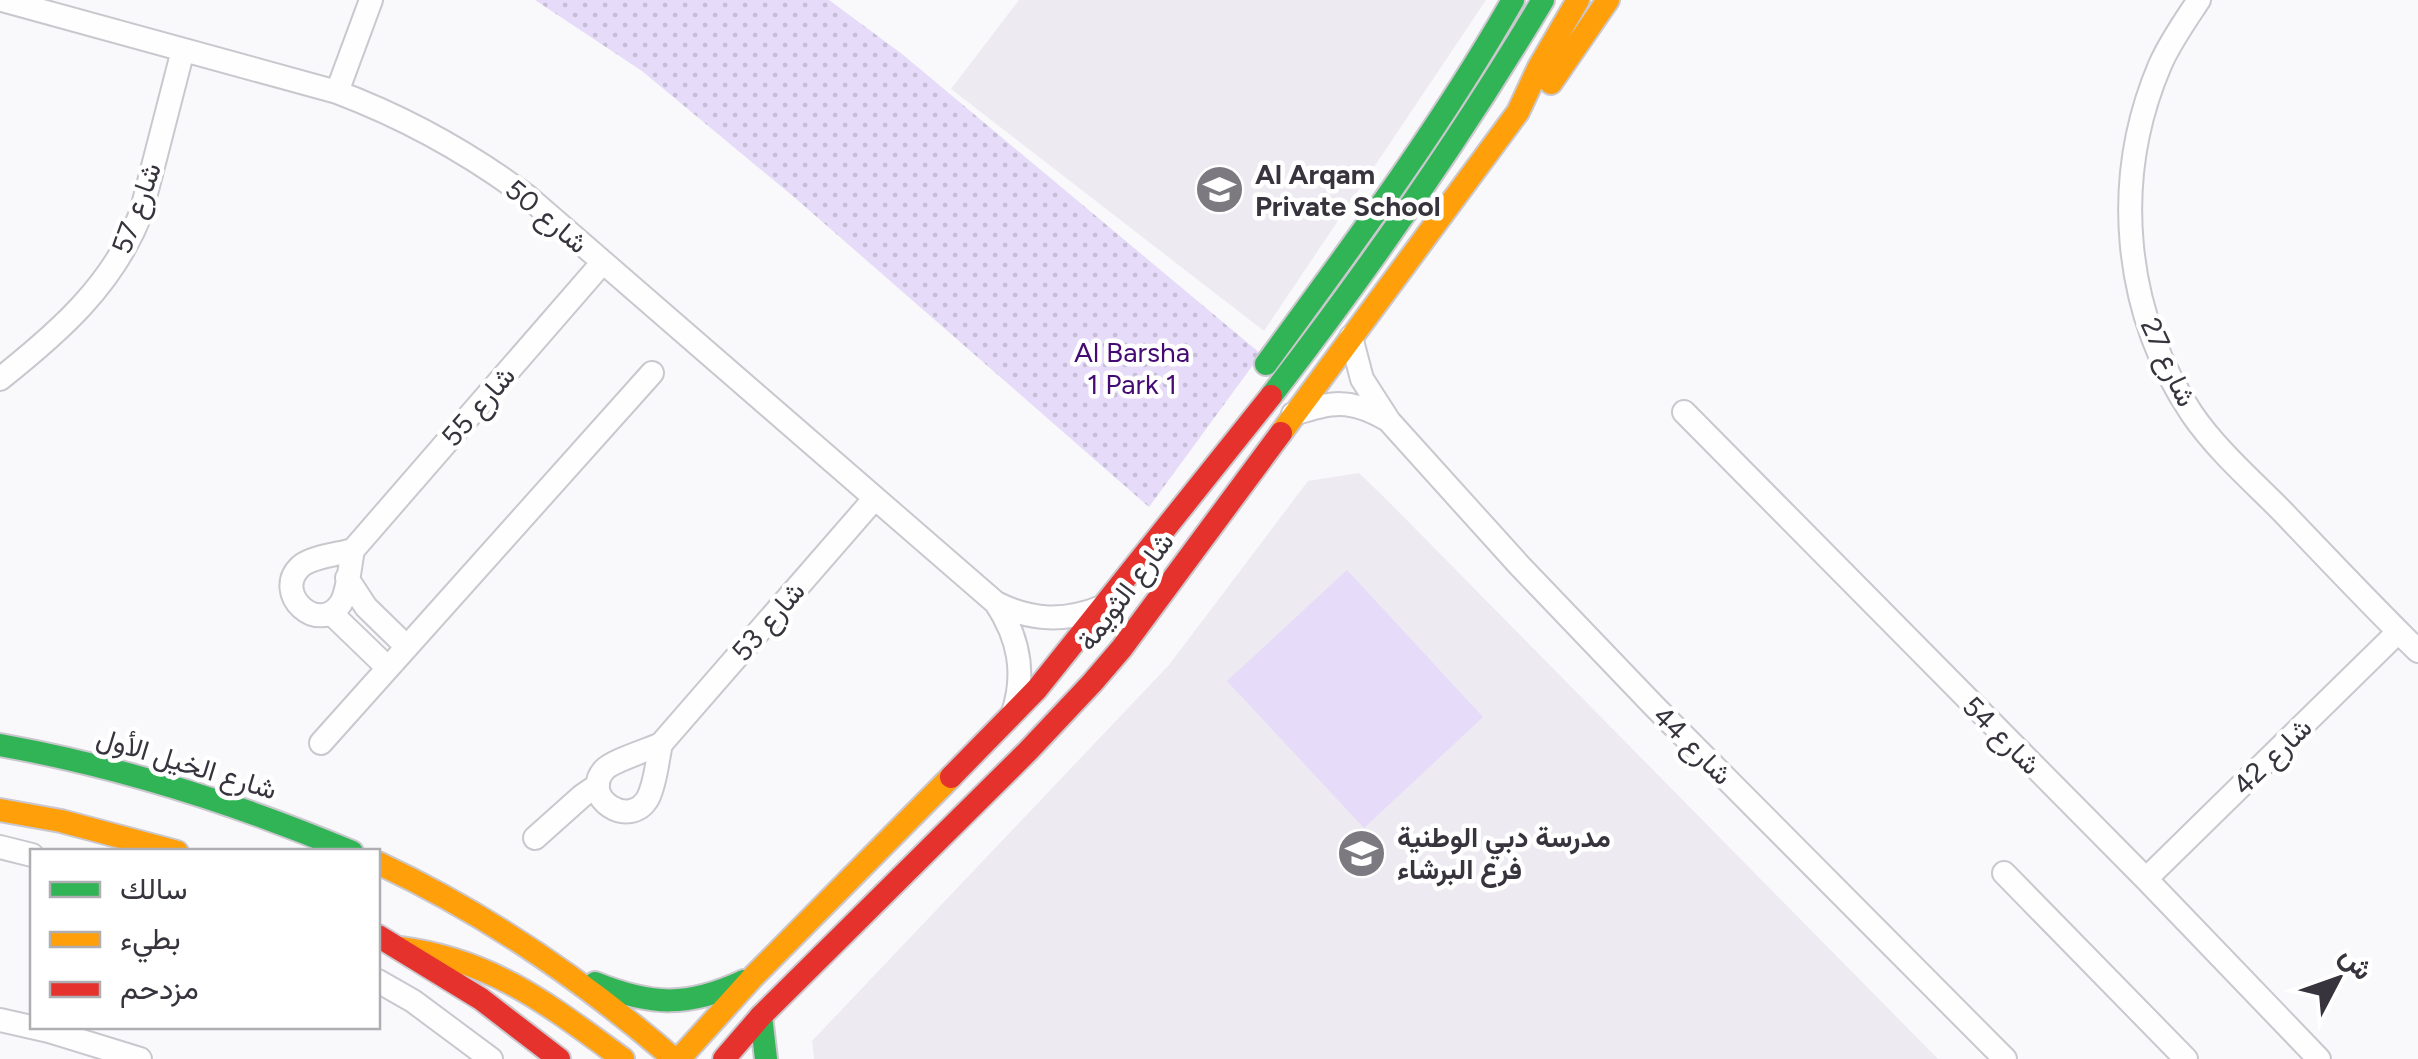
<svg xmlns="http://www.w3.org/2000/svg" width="2418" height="1059" font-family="Figtree,Vazirmatn,sans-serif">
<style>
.built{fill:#edeaf2}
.green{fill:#e6dbf9}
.park{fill:url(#park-dots)}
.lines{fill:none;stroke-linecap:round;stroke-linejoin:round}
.street-casing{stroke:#cac8ce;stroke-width:26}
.fast-casing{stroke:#cac8ce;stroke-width:26}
.slow-casing{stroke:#cac8ce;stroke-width:26}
.jam-casing{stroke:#cac8ce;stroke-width:26}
.street{stroke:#fefefe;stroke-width:22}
.fast{stroke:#30b455;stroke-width:22}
.slow{stroke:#ff9f0a;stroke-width:22}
.jam{stroke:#e5322d;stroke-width:22}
.labels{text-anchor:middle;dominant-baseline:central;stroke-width:9;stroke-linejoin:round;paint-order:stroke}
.poi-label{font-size:28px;font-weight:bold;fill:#38343e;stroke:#fff;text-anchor:start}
.street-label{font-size:28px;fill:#38343e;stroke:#fff}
.park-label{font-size:28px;fill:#450b75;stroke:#fff}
</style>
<defs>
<pattern id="park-dots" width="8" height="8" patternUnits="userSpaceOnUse" patternTransform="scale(2.5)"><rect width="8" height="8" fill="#e6dbf9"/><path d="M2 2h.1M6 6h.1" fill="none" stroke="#c6bdd6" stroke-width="1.8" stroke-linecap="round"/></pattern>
</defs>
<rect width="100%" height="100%" fill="#f9f8fb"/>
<path class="built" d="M1019,0H1486L1264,331L951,89Z
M1359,473L1386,499L1938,1059H814L812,1041L1169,665L1308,481Z"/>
<path class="green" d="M1347,570L1483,717L1364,828L1227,681Z"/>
<path class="park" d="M535,0H829L902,54L1261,354L1149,507L794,197L642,71Z"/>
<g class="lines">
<defs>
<path id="street" d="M2,0L337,92C406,118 469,153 528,197L996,603C1032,621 1065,622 1102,607
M2199,0C2185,21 2170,42 2160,65C2111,180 2123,311 2192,414C2216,449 2250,479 2280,509C2326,557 2371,605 2418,651
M337,92L371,0
M1351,337L1362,379L1389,421L1519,565L1655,707L2005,1059
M0,379C59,332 113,285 141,213L183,50
M1684,412L2146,879L2319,1059
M1293,414C1333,402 1349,398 1386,419
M353,550L603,262
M353,550C350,564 348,592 341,603C319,637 271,593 301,566C312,557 339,554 353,550Z
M347,578L366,607L407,647
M996,603C1019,638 1026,673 1013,713
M331,613L388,668
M321,743L652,373
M661,744L875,498
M661,744C657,761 656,782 648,798C630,830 580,798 604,770C612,761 648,750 661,744Z
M535,838L582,796L598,785
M0,847L32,855
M2004,873L2186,1059
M2146,879L2398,632
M378,981L413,1001L491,1059
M0,1020L49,1031L140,1059"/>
<path id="fast" d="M1266,364C1353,245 1440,128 1513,0
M1271,396C1369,269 1461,137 1543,0
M0,745C122,767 238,804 352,852
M595,983C652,1006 688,1007 744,981
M761,1016L766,1059"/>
<path id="slow" d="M1551,83L1608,0
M1281,433L1518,112L1539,67L1578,0
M0,810L61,821L177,852
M378,863C487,914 583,980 674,1059
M400,948C493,960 549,1005 623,1059
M679,1059L753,977L951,777"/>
<path id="jam" d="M951,777L1037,689L1271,396
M378,936L481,999L559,1059
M724,1059L761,1016L1028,751L1092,683L1122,648L1281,433"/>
</defs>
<use href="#street" class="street-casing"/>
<use href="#fast" class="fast-casing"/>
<use href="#slow" class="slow-casing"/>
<use href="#jam" class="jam-casing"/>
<use href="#street" class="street"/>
<use href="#fast" class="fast"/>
<use href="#slow" class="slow"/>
<use href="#jam" class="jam"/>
</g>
<defs>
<symbol id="school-disc" viewBox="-11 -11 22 22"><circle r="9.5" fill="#7c7980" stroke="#fff"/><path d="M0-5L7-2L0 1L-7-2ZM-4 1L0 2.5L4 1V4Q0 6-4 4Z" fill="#fff"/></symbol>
</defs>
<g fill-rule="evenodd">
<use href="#school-disc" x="1192" y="162" width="55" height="55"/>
<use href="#school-disc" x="1334" y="826" width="55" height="55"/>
</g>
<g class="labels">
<g class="poi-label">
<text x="1255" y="174">Al Arqam<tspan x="1255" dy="32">Private School</tspan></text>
<text x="1397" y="837">مدرسة دبي الوطنية<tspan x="1397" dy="32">فرع البرشاء</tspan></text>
</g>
<g class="street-label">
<text transform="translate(136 208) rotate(-70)">شارع 57</text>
<text transform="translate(547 216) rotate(40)">شارع 50</text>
<text transform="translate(2169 362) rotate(65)">شارع 27</text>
<text transform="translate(478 406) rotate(-49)">شارع 55</text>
<text transform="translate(1125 591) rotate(-53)">شارع الثويمة</text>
<text transform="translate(768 621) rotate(-49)">شارع 53</text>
<text transform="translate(2002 735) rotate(45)">شارع 54</text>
<text transform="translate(1693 745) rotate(45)">شارع 44</text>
<text transform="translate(2272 756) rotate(-44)">شارع 42</text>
<text transform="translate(187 763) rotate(17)">شارع الخيل الأول</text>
</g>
<g class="park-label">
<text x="1132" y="352">Al Barsha<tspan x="1132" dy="32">1 Park 1</tspan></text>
</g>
</g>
<rect x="30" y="849" width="350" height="180" fill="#ffffff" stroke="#afaeb2" stroke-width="2.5"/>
<rect x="50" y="882" width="50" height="15" fill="#30b455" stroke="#afaeb2" stroke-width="2.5"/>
<text x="120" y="899" font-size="30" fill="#38343e">سالك</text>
<rect x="50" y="932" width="50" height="15" fill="#ff9f0a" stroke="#afaeb2" stroke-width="2.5"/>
<text x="120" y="949" font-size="30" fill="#38343e">بطيء</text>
<rect x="50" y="982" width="50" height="15" fill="#e5322d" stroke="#afaeb2" stroke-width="2.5"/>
<text x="120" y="999" font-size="30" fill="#38343e">مزدحم</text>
<g transform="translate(2338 979) rotate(49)" stroke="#ffffff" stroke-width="8" paint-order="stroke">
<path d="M0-8L18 38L0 25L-18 38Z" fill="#38343e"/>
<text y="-15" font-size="28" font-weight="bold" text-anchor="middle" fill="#38343e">ش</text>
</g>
</svg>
